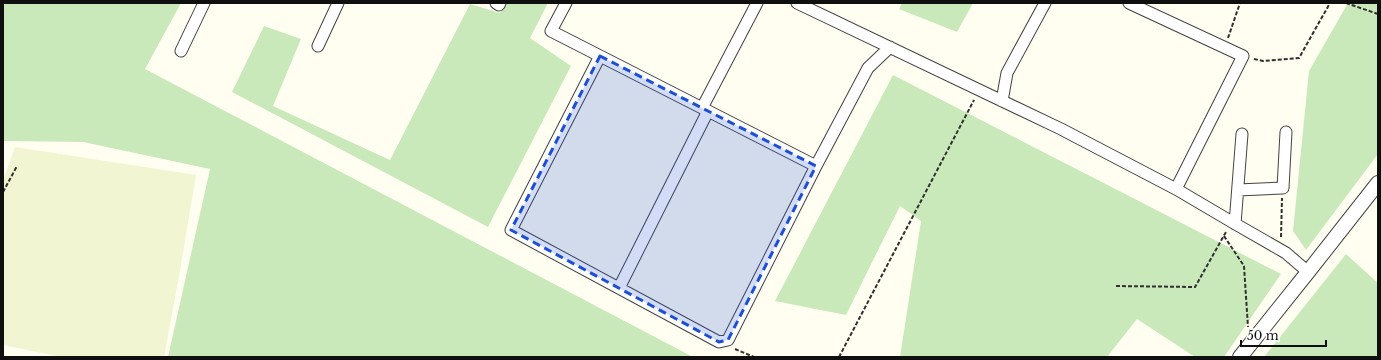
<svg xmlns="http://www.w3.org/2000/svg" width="1381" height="360" font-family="'Libre Baskerville',serif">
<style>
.farmland{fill:#f1f5d1}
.green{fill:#cae9ba}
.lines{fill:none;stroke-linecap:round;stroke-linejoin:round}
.minor-casing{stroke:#424242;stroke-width:13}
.tertiary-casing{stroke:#424242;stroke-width:16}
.path{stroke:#313131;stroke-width:2;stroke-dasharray:4 2;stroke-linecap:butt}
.minor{stroke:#fff;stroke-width:11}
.tertiary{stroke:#fff;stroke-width:14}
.marked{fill:#1d4ed8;fill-opacity:0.2;stroke:#1d4ed8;stroke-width:3;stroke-dasharray:8 5;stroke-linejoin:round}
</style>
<rect width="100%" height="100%" fill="#fffef1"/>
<path class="farmland" d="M15,147L196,175L179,276L164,357H62L3,345V181Z"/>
<path class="green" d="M3,3H181L145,69L693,357H168L210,169L83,142L3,141Z
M505,3H548L530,38L571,66L488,227L232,92L264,26L301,39L273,106L390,160L470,4L500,13Z
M902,3H973L957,32L899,9Z
M1348,3H1378V154L1306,250L1293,231L1309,71Z
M893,75L1281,274L1224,357H1195L1137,319L1107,357H900L921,221L900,206L846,315L775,301Z
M1346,254L1378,283V357H1264Z"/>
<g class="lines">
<defs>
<path id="minor" d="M496,3L499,5L500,3
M566,3L551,31L816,166
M797,3L1061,129L1176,189L1232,222L1286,253L1308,272
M1129,3L1243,56L1176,189
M318,46L338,3
M181,51L204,3
M600,56L511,230L719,342L728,340L816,166L868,68L890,47
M1002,101L1007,73L1045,3
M702,108L757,3
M1238,190L1283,188L1286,132
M1235,224L1242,134
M619,288L708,111"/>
<path id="tertiary" d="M1240,357L1308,272L1378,183"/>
</defs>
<use href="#minor" class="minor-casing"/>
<use href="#tertiary" class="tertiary-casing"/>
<path class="path" d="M1346,3L1378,14
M1228,38L1240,3
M1254,59L1263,61L1299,58L1330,3
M3,192L17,166
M1224,236L1244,266L1248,327
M1281,237L1282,198
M1116,286L1195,287L1226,232
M735,349L754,357
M839,357L974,100"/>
<use href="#minor" class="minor"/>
<use href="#tertiary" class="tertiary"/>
</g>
<path class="marked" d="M600,56L816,166L728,340L719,342L511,230Z"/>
<rect width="1381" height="360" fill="none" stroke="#0f0f0f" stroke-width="8"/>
<path d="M1241 340v6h85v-6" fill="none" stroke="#0f0f0f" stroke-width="2"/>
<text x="1247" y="340" font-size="12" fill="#0f0f0f" stroke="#ffffff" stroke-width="3" paint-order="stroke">50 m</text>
</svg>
